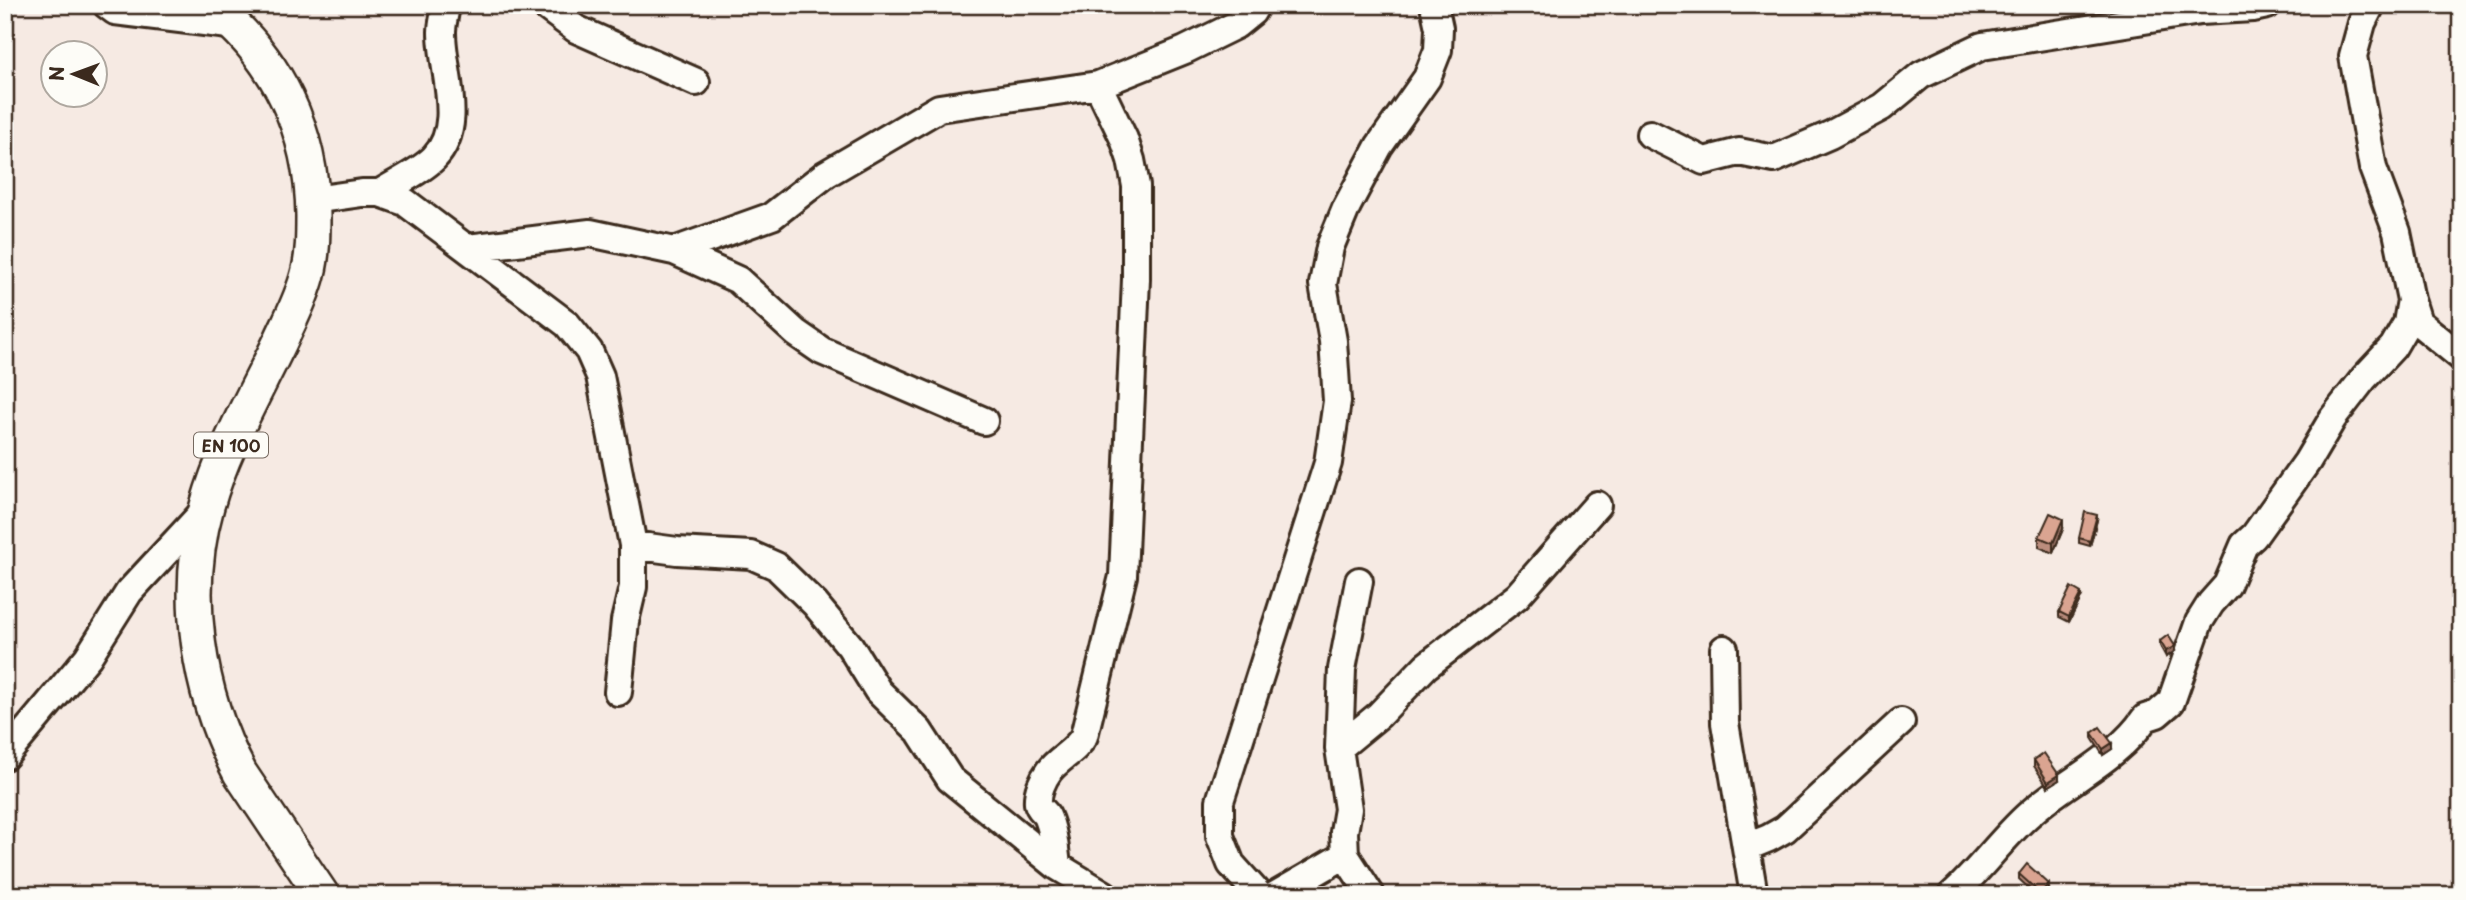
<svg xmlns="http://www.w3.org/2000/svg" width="2466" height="900" font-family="'Playpen Sans',sans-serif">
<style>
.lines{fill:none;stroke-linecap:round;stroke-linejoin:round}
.minor-casing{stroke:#3b2a1e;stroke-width:32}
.major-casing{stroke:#3b2a1e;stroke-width:38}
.minor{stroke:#fdfcf7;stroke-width:26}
.major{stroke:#fdfcf7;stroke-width:33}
.wall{fill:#bb8d7d;stroke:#3b2a1e;stroke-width:2}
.shaded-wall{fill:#997366;stroke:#3b2a1e;stroke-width:2}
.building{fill:#daa491;stroke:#3b2a1e;stroke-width:2}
.labels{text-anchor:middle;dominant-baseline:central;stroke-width:6;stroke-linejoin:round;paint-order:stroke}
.shield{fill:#fdfcf7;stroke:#75695f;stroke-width:2}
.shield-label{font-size:16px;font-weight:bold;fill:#3b2a1e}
</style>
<rect width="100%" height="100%" fill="#f6eae3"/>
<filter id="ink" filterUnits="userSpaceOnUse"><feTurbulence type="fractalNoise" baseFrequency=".0143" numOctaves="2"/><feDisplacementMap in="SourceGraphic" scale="14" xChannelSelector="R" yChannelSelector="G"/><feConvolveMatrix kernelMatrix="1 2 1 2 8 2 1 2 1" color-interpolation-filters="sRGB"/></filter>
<g filter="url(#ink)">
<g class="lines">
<defs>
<path id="minor" d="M107,5L115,11L237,26
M544,5L576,29L696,82
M2371,5L2362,23L2353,56L2373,168L2397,232L2411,300L2418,322L2461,357
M1650,134L1704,161L1739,152L1774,159L1830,135L1882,107L1921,75L1982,46L2200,11L2253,8L2267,5
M380,193C397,182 420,172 434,158C466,125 442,72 442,32C442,23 445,14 446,5
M313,200L362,193H380L405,202L567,324L589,351L600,376L633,545V587L625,621L618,692
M468,248L590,233L674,251L738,280L796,333L822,351L984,421
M674,251L772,216L826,174L939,108L1098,85L1185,50L1236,25L1252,12L1256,5
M633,545L677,551L751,555L776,566L815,604L850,646L878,691L919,731L950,779L1057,866L1105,895
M1724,649L1725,723L1754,895
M1339,748L1379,715L1426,666L1517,596L1597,505
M5,756L88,657L129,592L206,509
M1747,847L1769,838L1785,829L1901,722
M1345,855L1371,895
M1057,866C1055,850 1054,831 1047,816C1044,811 1039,809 1038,803C1037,792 1043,779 1049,771C1059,758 1076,751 1084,736L1123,576L1136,279V186L1131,160L1124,139L1098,85
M1259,895L1231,864L1220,836V801L1328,463L1337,401L1333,341L1323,284L1330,247L1347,206L1379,146L1427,78L1438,50L1439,28L1434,5
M1276,895L1345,855L1344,832L1348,809L1339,748L1342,669L1359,581
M1952,895C1979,871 2000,841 2026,817C2063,782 2116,761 2145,718L2157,714L2171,702L2199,622L2211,603L2227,585L2244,545L2254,536L2307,462L2333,418L2364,378L2393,347L2407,323L2411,300"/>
<path id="major" d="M211,5C278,58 312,131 313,216C313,235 313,255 308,274C302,298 290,320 280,342C254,396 223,449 207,506C182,594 198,694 240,773L322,895"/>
</defs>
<use href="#minor" class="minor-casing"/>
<use href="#major" class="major-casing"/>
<use href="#minor" class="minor"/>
<use href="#major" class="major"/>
</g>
<path class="wall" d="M2097,520L2090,546L2079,543V538Z
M2063,529L2053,553L2039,547V537Z
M2081,598L2069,622L2059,617V612Z
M2160,641L2175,651L2166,657L2160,646Z
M2092,733L2112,749L2103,755L2092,738Z
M2034,760L2059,780L2048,787L2034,766Z
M2019,874L2049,889L2044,895H2036L2019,879Z"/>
<path class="shaded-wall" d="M2097,515V520L2090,546V541Z
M2063,519V529L2053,553V543Z
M2081,593V598L2069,622V617Z
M2175,646V651L2166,657V651Z
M2112,743V749L2103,755V749Z
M2059,775V780L2048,787V782Z
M2049,884V889L2044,895H2040Z"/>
<path class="building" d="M2085,512L2097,515L2090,541L2079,538Z
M2050,513L2063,519L2053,543L2039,537Z
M2071,587L2081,593L2069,617L2059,612Z
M2168,635L2175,646L2166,651L2160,641Z
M2100,727L2112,743L2103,749L2092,733Z
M2044,753L2059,775L2048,782L2034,760Z
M2027,864L2049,884L2040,893L2019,874Z"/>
</g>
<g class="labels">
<rect class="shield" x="194" y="432.5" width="74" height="25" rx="5"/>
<g class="shield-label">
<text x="231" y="445">EN 100</text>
</g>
</g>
<rect width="2466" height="900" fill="none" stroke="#fdfcf7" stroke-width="28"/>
<rect x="14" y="14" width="2438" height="872" fill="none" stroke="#3b2a1e" stroke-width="2.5" filter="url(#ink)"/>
<g transform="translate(74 74) rotate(271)"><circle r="33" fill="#fdfcf7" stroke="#afa8a0" stroke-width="2"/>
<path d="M0-5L12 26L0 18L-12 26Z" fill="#3b2a1e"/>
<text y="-10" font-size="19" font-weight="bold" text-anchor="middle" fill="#3b2a1e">N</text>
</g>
</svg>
